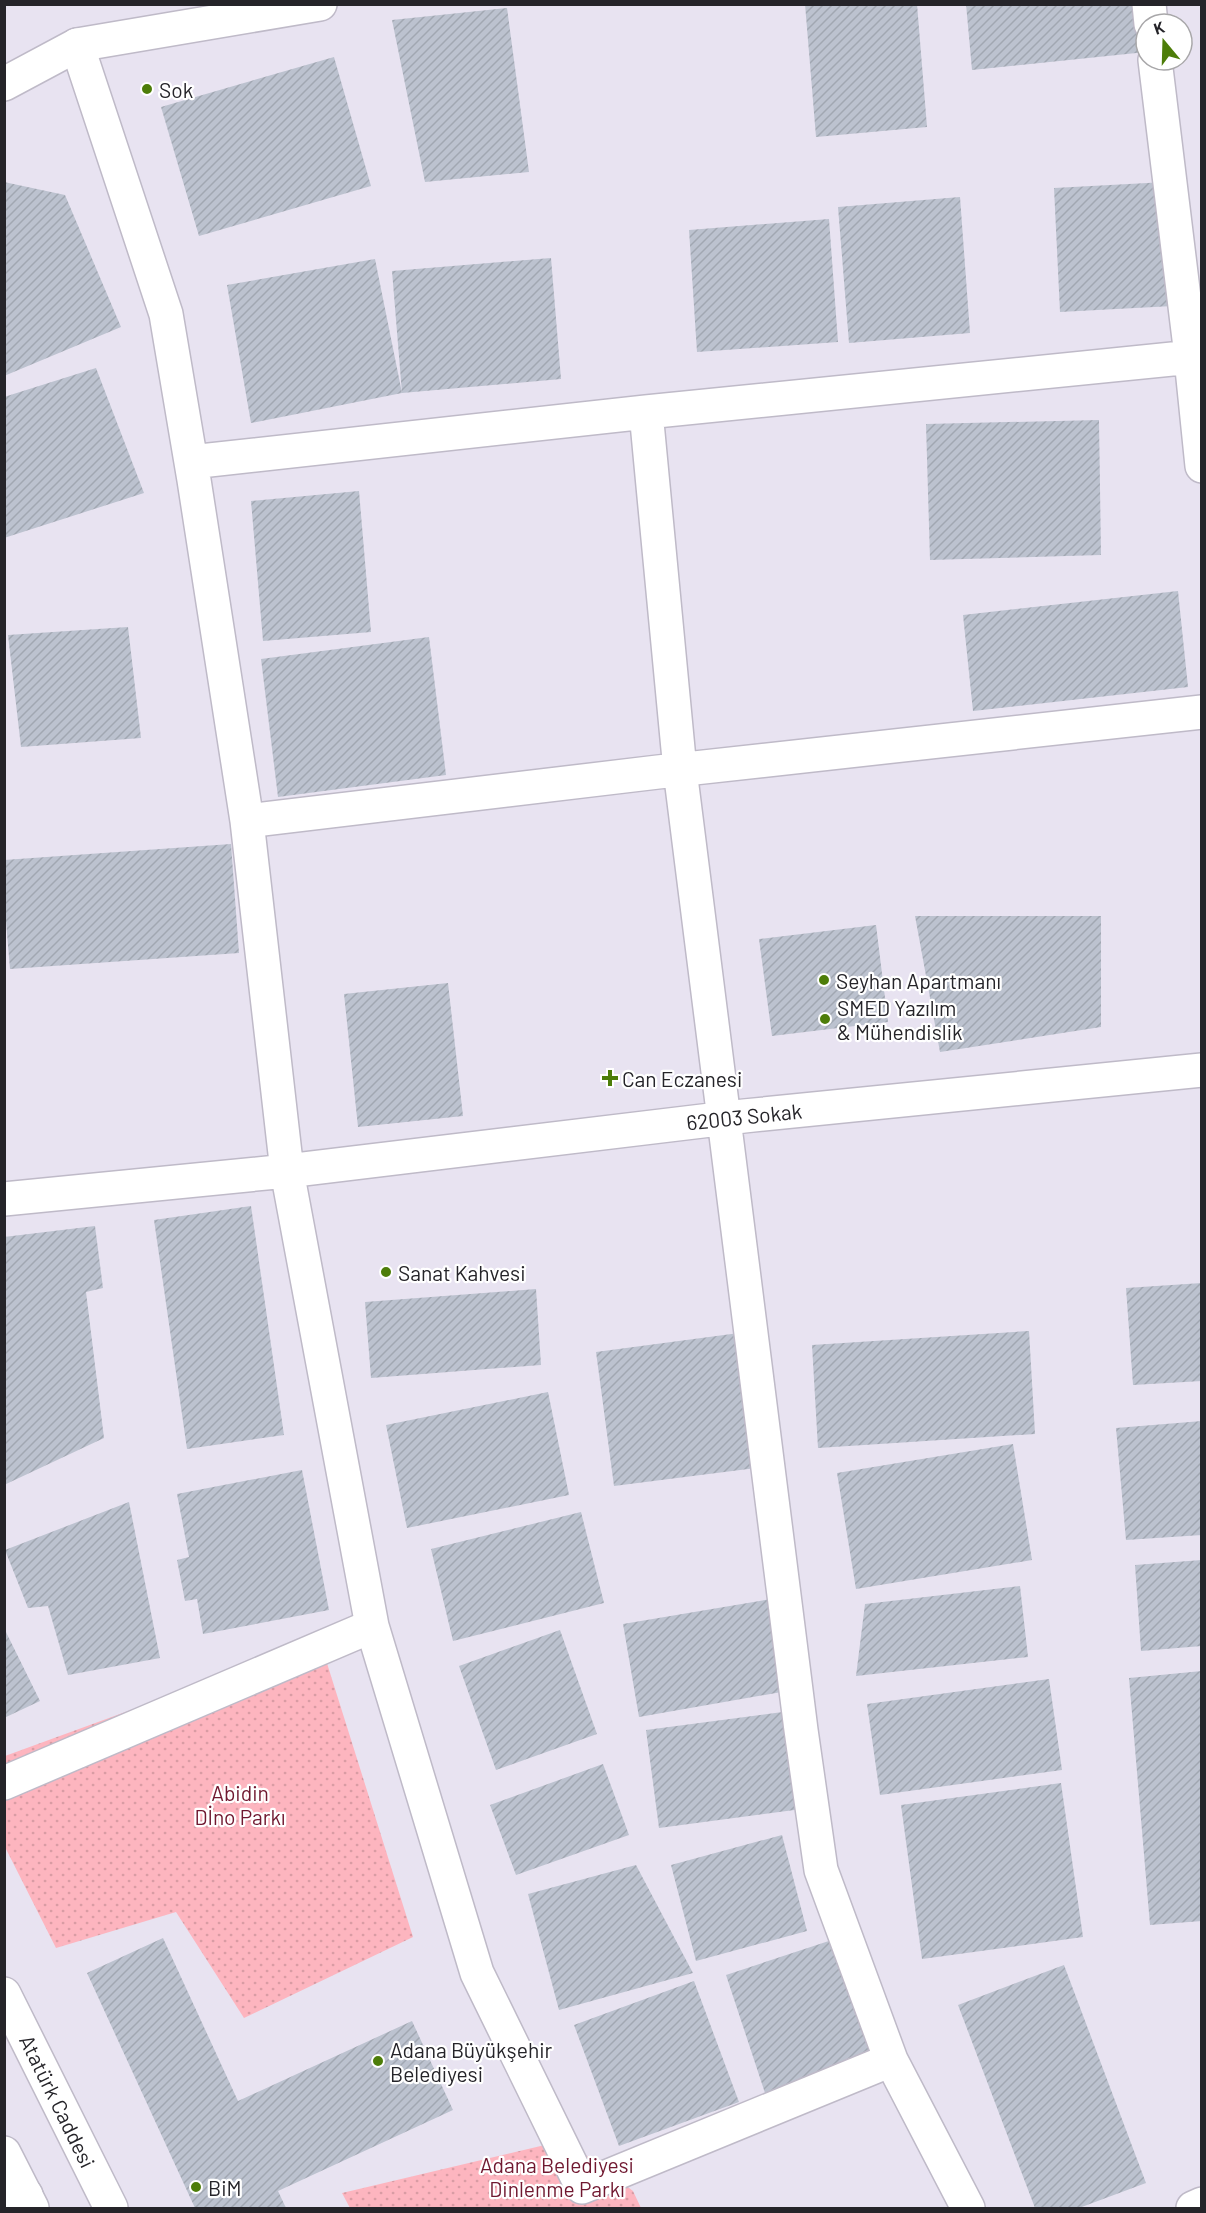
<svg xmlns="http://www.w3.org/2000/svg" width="1206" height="2213" font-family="Barlow,sans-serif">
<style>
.park{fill:url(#park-dots)}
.building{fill:url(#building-hatch)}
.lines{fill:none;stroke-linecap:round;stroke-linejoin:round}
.street-casing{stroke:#bfbac8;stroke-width:36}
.secondary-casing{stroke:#bfbac8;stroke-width:36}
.street{stroke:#fff;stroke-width:33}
.secondary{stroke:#fff;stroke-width:33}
.poi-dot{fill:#4d7d09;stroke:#fff;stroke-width:2}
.labels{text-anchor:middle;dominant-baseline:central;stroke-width:4.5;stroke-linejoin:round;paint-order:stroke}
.poi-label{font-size:21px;fill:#252429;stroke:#fff;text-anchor:start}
.street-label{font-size:21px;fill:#252429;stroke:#fff}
.park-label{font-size:21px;fill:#701830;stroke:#fff}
</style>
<defs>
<pattern id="park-dots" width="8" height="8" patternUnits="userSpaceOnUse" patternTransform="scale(1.5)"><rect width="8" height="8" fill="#fdb5bf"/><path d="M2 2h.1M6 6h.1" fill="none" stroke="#d99ca4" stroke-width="1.8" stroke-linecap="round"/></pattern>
<pattern id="building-hatch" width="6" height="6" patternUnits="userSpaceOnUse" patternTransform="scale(1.5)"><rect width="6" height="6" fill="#bcc2cf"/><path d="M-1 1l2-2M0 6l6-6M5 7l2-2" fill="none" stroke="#a1a7b2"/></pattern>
</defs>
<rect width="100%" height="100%" fill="#e8e3f1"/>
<path class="park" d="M320,1641L413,1937L244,2018L176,1912L56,1948L5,1847V1756Z
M566,2140L633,2191L641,2208H350L342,2193Z"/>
<path class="building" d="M805,4H917L927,127L816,137Z
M966,4H1148L1146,52L972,70Z
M507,8L529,172L425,182L392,20Z
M334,57L371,186L199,236L161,107Z
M4,182L65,195L121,327L4,376Z
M1166,182L1173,306L1060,312L1054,188Z
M960,197L970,333L849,343L838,207Z
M829,219L838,342L697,352L689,230Z
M551,258L561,379L402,393L392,271Z
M375,259L402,393L251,423L227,285Z
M96,368L144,493L4,538V397Z
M1099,420L1101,555L930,560L926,424Z
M359,491L371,632L263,641L251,501Z
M1178,591L1188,687L973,711L963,615Z
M128,627L141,738L21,747L8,635Z
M429,637L446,775L278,797L261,659Z
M231,844L239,953L10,969L4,898V860Z
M915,916H1101V1027L940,1052Z
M876,925L888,1022L772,1036L759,939Z
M448,983L463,1116L358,1127L344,994Z
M251,1206L284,1435L187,1449L154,1220Z
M95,1226L103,1288L86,1292L104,1438L4,1485V1237Z
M1202,1283V1381L1133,1385L1126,1288Z
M536,1289L541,1365L371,1378L365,1302Z
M1029,1331L1035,1434L818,1448L812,1345Z
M739,1333L756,1468L614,1486L596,1352Z
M548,1392L569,1495L407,1528L386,1425Z
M1202,1421V1535L1126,1540L1116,1428Z
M1013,1444L1032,1560L856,1589L837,1473Z
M302,1470L329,1610L203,1634L197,1599L185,1601L177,1560L189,1557L177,1494Z
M129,1502L160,1658L68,1675L48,1606L28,1608L5,1550Z
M581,1512L604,1603L453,1641L431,1549Z
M1202,1560V1646L1141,1651L1135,1565Z
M1020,1586L1028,1657L856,1676L865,1604Z
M771,1599L787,1691L639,1717L623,1624Z
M4,1628L40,1701L4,1718Z
M560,1630L597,1734L496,1770L459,1666Z
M1202,1671V1921L1150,1925L1129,1678Z
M1049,1679L1062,1770L880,1795L867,1704Z
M790,1711L802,1809L659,1828L646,1730Z
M603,1764L629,1835L516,1875L490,1805Z
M1061,1783L1083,1937L922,1959L901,1805Z
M782,1835L807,1931L696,1961L671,1865Z
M636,1865L693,1973L559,2010L528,1894Z
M841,1937L881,2057L766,2096L726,1975Z
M163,1938L238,2101L412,2021L453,2110L278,2191L286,2208H195L87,1973Z
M1064,1965L1146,2183L1079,2208H1035L958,2005Z
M694,1981L739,2102L619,2146L574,2025Z"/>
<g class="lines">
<defs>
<path id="street" d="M1149,4L1151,24
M77,45L166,314L194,480L247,821L287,1171L372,1626L477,1973L582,2187L891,2060
M1155,60L1189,339L1202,466
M646,412L680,770L801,1730L821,1870L891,2060L968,2208
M191,462L646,412L1202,356
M247,821L658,772L1202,712
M4,1199L287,1171L744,1116L1202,1070
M4,1783L372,1626
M4,2205L26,2195
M1193,2208L1202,2204"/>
<path id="secondary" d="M4,84L77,45L320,4
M4,1994L111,2208
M4,2153L32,2208"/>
</defs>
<use href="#street" class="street-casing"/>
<use href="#secondary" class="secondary-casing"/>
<use href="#street" class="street"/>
<use href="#secondary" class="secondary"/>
</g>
<g class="poi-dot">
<circle cx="147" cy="89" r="6"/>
<circle cx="824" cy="980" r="6"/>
<circle cx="825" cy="1019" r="6"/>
<path d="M607 1069h6v6h6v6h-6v6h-6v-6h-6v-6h6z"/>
<circle cx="386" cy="1272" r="6"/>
<circle cx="378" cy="2061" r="6"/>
<circle cx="196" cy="2187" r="6"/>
</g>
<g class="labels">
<g class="poi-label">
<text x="159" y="89">Sok</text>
<text x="836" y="980">Seyhan Apartmanı</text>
<text x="837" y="1007">SMED Yazılım<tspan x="837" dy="24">&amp; Mühendislik</tspan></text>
<text x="622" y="1078">Can Eczanesi</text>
<text x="398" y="1272">Sanat Kahvesi</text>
<text x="390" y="2049">Adana Büyükşehir<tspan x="390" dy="24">Belediyesi</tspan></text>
<text x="208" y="2187">BiM</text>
</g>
<g class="street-label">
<text transform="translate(744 1116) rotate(-6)">62003 Sokak</text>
<text transform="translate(58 2101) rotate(64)">Atatürk Caddesi</text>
</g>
<g class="park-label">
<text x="240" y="1792">Abidin<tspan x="240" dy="24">Dİno Parkı</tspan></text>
<text x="557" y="2164">Adana Belediyesi<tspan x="557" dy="24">Dinlenme Parkı</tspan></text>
</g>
</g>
<rect width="1206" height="2213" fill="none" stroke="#252429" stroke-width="12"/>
<g transform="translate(1164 42) rotate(341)"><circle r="28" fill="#ffffff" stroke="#a8a7a9" stroke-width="1.5"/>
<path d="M0-4.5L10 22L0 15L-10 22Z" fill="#4d7d09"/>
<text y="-9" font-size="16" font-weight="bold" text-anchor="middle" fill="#252429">K</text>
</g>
</svg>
